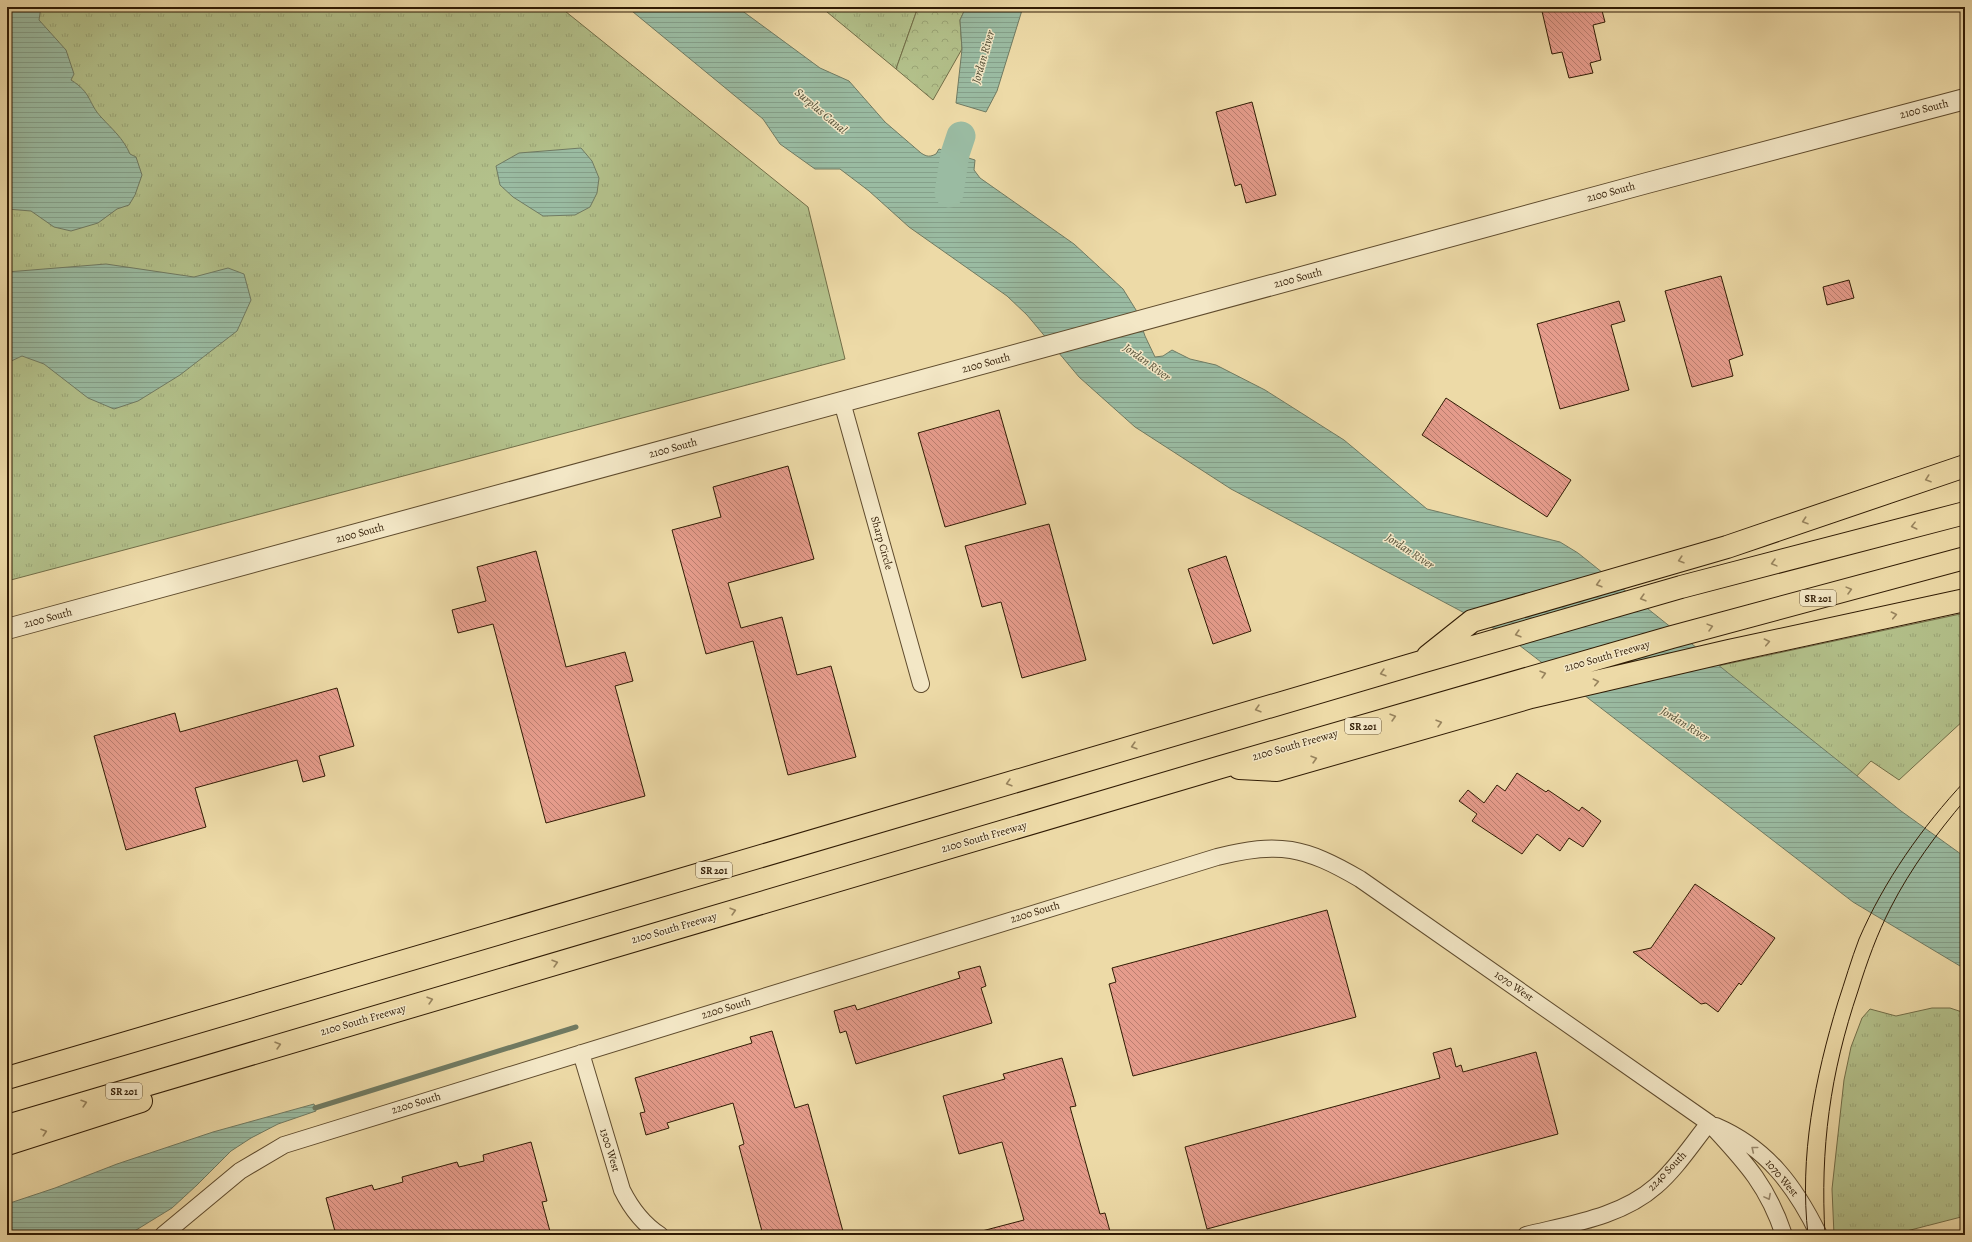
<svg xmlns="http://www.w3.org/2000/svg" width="1972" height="1242" font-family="Alegreya,serif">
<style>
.grass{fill:url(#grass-tufts);stroke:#726e48}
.park{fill:url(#park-crowns);stroke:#726e48}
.water{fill:url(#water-rules);stroke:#707b63}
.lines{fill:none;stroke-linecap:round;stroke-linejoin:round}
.stream{stroke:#707b63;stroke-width:5}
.river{stroke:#9abba2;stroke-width:29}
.building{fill:url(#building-back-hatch);stroke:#301b04}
.minor-casing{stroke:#5f4b2d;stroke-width:18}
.tertiary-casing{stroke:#5f4b2d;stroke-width:22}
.motorway-casing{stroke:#301b04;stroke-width:24}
.minor{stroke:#f3e7c6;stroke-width:16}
.tertiary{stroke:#f3e7c6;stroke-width:20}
.motorway{stroke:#eddaa7;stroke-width:22}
.tram{stroke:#301b04;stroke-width:1}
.oneway{stroke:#98845e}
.oneway2{stroke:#9b8b6f}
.labels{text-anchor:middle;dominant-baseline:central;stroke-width:3;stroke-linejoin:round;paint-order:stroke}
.shield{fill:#f3e7c6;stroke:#6a583e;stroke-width:1}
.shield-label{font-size:10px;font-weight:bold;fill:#301b04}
.street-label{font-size:11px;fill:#301b04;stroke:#f3e7c6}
.water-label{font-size:12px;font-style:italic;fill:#504b33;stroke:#f3e7c6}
</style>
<defs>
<pattern id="grass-tufts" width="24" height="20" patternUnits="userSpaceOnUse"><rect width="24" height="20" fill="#b3c18b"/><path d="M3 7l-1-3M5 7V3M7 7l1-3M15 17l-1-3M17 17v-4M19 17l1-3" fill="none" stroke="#9aa576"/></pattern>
<pattern id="park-crowns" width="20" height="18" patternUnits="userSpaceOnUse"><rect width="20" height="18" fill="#b3c18b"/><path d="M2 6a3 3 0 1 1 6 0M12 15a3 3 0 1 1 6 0" fill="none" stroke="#9aa576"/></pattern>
<pattern id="water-rules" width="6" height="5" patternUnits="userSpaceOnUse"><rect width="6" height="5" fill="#9abba2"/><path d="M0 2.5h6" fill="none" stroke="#85a08a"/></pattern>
<pattern id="building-back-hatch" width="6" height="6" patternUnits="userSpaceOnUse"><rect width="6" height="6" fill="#e69c8c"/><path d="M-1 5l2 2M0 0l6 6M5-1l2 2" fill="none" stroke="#bb7e70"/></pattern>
</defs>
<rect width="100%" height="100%" fill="#eddaa7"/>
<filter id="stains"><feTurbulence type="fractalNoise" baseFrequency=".005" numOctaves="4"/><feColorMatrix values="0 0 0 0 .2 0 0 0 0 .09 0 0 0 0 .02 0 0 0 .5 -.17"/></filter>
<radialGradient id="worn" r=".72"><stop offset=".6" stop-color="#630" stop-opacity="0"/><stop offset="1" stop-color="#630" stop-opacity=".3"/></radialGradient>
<path class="grass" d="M7,7H560L808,207L845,359L7,581Z
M821,7H918L896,69Z
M1965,613V719L1899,780L1871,761L1853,780L1685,673Z
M1932,1008H1950L1965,1013V1216L1891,1235H1834L1832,1189L1844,1080L1851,1047L1862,1018L1870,1009L1896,1016Z"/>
<path class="park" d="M918,7H966L960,20L962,49L933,100L896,69Z"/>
<path class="water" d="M7,7H41L39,20L66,50L74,74L71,80C92,93 88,103 101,117C112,129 123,138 130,154L136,157L142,175L135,195L129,205L117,209L98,223L71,231L54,227L31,211L7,209V113L9,103L7,101Z
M627,7H737L820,68L849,81L885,122L921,153C927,157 930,157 936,154L939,149L975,160L974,170L980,178L1074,244L1123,289L1136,310L1145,336L1155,357L1163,356L1172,350L1190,359L1216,365L1265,390L1344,440L1427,509L1560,542L1578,553L1901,811L1965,857V969L1853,902L1506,635L1231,489L1135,427L1079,377L1027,315L1007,296L909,227L869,191L840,169H815L780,144L763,119Z
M966,7H1023L997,91L986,112L956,103L962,49L960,20Z
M581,148L592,161L599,178L597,193L590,207L575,215L543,216L513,197L500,185L496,166L519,153Z
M106,264L194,277L228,268L244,274L251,300L237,331L180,375L138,401L114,409L88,398L44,364L22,356L7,363V272Z
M314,1104L316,1111L278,1124L251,1138L231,1151L197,1185L172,1208L128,1235H7V1204L55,1188L117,1164L213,1132Z"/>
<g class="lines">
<path class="stream" d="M315,1108L576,1027"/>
<path class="river" d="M949,193L955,154L961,136"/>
</g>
<path class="building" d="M1541,7H1601L1605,22L1593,25L1601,60L1590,63L1593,73L1569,78L1562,52L1552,54Z
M1252,102L1276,195L1246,203L1241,184L1235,186L1216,112Z
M1721,276L1743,355L1729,360L1733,376L1692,387L1665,291Z
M1849,280L1854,298L1827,305L1823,287Z
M1619,301L1625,321L1611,325L1629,390L1560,409L1537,324Z
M1446,398L1571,480L1547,517L1422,435Z
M999,410L1026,504L945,527L918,433Z
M788,466L814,559L728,583L741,628L782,617L797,675L831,666L856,757L788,775L753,641L706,654L672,530L721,517L713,487Z
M1049,524L1086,660L1022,678L1001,602L982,607L965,546Z
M536,551L566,667L625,652L633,681L615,686L645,796L546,823L493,624L458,633L452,610L486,601L477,567Z
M1226,556L1251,631L1213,644L1188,569Z
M337,688L354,746L319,756L325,776L303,782L297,760L195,788L206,827L126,850L94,736L175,713L180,732Z
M1517,773L1546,792L1548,790L1579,811L1582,807L1601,821L1583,847L1569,838L1560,851L1537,834L1522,854L1472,821L1477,814L1459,801L1468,790L1484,803L1497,785L1505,791Z
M1695,884L1775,938L1741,985L1739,983L1718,1012L1706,1003L1701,1004L1633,952L1651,948Z
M1327,910L1356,1017L1133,1076L1109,984L1116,982L1112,968Z
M980,966L986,986L981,988L992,1023L856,1064L846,1031L840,1033L834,1011L855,1005L857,1010L960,978L958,972Z
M772,1031L795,1108L808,1104L844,1235H763L739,1146L744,1144L733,1103L667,1123L669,1128L646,1135L640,1113L645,1112L635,1078L752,1043L750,1037Z
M1451,1048L1456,1067L1461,1065L1463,1072L1536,1052L1558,1134L1207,1229L1185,1147L1440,1078L1433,1053Z
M1062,1058L1076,1106L1070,1107L1100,1214L1105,1213L1111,1235H983L982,1231L1024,1220L1002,1142L959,1154L943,1096L1005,1079L1003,1074Z
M531,1142L547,1201L542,1202L551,1235H336L326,1198L372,1185L374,1190L403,1182L402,1177L457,1162L459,1167L484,1161L483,1155Z"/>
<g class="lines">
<defs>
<path id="minor" d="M842,402L921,684
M581,1053L622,1190C631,1208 643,1224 660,1235
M1716,1126C1767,1148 1795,1186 1819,1235
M163,1235L240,1171L284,1145L1217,857C1279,841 1305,847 1360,879L1709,1123C1744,1161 1767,1184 1784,1235
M1526,1235C1570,1224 1621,1217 1656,1186C1676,1169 1692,1144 1709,1123"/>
<path id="tertiary" d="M7,629L1647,183L1965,99"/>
<path id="motorway" d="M1428,656L1472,621L1727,547L1965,466
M1239,768L1277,770L1531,697L1729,651L1965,600
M7,1078L1421,662L1681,587L1965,513
M7,1126L1221,767L1672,637L1965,558
M7,1144L141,1101"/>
</defs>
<use href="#minor" class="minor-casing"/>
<use href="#tertiary" class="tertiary-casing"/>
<use href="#motorway" class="motorway-casing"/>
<use href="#minor" class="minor"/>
<use href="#tertiary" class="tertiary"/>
<use href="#motorway" class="motorway"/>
<path class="tram" d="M1808,1235C1799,1156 1815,1078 1838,1002C1845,981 1851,960 1859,939C1884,881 1922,827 1965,781
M1825,1235C1820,1148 1830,1074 1858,991C1867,962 1877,934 1891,907C1911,868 1937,833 1965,800"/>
</g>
<defs><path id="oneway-chevron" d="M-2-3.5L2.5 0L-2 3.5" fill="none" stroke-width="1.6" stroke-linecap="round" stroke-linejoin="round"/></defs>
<g class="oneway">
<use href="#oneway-chevron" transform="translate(1928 479) rotate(161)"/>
<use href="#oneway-chevron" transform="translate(1805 521) rotate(162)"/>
<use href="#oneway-chevron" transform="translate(1914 526) rotate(166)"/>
<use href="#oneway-chevron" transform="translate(1681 560) rotate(163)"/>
<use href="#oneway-chevron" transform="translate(1774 563) rotate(165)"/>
<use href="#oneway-chevron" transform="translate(1599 584) rotate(164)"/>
<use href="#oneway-chevron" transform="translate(1849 590) rotate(-15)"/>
<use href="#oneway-chevron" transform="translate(1643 598) rotate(164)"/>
<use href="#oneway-chevron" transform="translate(1894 615) rotate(-12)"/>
<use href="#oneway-chevron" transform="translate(1710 627) rotate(-15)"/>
<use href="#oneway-chevron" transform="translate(1518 634) rotate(164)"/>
<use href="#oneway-chevron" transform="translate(1767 642) rotate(-12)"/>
<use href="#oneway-chevron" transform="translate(1383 673) rotate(164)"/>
<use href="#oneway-chevron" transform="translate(1543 674) rotate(-16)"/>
<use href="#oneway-chevron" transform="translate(1596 682) rotate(-13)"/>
<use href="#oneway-chevron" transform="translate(1258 709) rotate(164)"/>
<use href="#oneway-chevron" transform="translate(1393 717) rotate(-16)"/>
<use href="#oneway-chevron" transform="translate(1439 723) rotate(-16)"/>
<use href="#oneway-chevron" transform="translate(1134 746) rotate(164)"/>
<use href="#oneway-chevron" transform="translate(1314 759) rotate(-16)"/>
<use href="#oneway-chevron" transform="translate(1009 783) rotate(164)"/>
<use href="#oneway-chevron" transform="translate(733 911) rotate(-16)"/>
<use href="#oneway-chevron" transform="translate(555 963) rotate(-16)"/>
<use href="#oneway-chevron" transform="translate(430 1000) rotate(-16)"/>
<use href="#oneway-chevron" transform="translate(278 1045) rotate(-16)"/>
<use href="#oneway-chevron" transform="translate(84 1103) rotate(-17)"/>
<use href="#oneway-chevron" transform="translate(44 1132) rotate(-18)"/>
</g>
<g class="oneway2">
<use href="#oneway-chevron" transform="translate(1754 1149) rotate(-141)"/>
<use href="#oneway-chevron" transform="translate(1768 1197) rotate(62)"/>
</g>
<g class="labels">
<g class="shield">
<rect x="1800" y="590" width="36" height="16" rx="3"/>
<rect x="1345" y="718" width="36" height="16" rx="3"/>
<rect x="696" y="862" width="36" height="16" rx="3"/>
<rect x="106" y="1083" width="36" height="16" rx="3"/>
</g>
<g class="shield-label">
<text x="1818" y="598">SR 201</text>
<text x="1363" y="726">SR 201</text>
<text x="714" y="870">SR 201</text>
<text x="124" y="1091">SR 201</text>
</g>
<g class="street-label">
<text transform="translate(1924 109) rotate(-14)">2100 South</text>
<text transform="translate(1611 192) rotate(-15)">2100 South</text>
<text transform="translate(1298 278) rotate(-15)">2100 South</text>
<text transform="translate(986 363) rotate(-15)">2100 South</text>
<text transform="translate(673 448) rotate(-15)">2100 South</text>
<text transform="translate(360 533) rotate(-15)">2100 South</text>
<text transform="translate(882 543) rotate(74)">Sharp Circle</text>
<text transform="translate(48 618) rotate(-15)">2100 South</text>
<text transform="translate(1607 656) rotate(-16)">2100 South Freeway</text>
<text transform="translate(1295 745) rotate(-16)">2100 South Freeway</text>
<text transform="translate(984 837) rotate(-16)">2100 South Freeway</text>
<text transform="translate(1035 912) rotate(-17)">2200 South</text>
<text transform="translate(674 928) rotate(-16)">2100 South Freeway</text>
<text transform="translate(1514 986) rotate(35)">1070 West</text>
<text transform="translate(726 1008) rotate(-17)">2200 South</text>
<text transform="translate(363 1020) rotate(-16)">2100 South Freeway</text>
<text transform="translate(416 1103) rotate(-17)">2200 South</text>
<text transform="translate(610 1150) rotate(73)">1300 West</text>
<text transform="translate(1667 1171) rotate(-46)">2240 South</text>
<text transform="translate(1782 1178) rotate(50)">1070 West</text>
</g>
<g class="water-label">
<text transform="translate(983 57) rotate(-74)">Jordan River</text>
<text transform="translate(821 111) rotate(40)">Surplus Canal</text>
<text transform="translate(1147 362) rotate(36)">Jordan River</text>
<text transform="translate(1410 551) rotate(33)">Jordan River</text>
<text transform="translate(1685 724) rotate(32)">Jordan River</text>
</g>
</g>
<rect width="1972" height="1242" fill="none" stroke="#eddaa7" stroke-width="24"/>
<rect x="8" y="8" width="1956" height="1226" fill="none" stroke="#301b04" stroke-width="2"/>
<rect x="12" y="12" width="1948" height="1218" fill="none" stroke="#301b04"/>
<rect width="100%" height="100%" filter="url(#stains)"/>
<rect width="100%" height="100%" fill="url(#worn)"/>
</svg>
